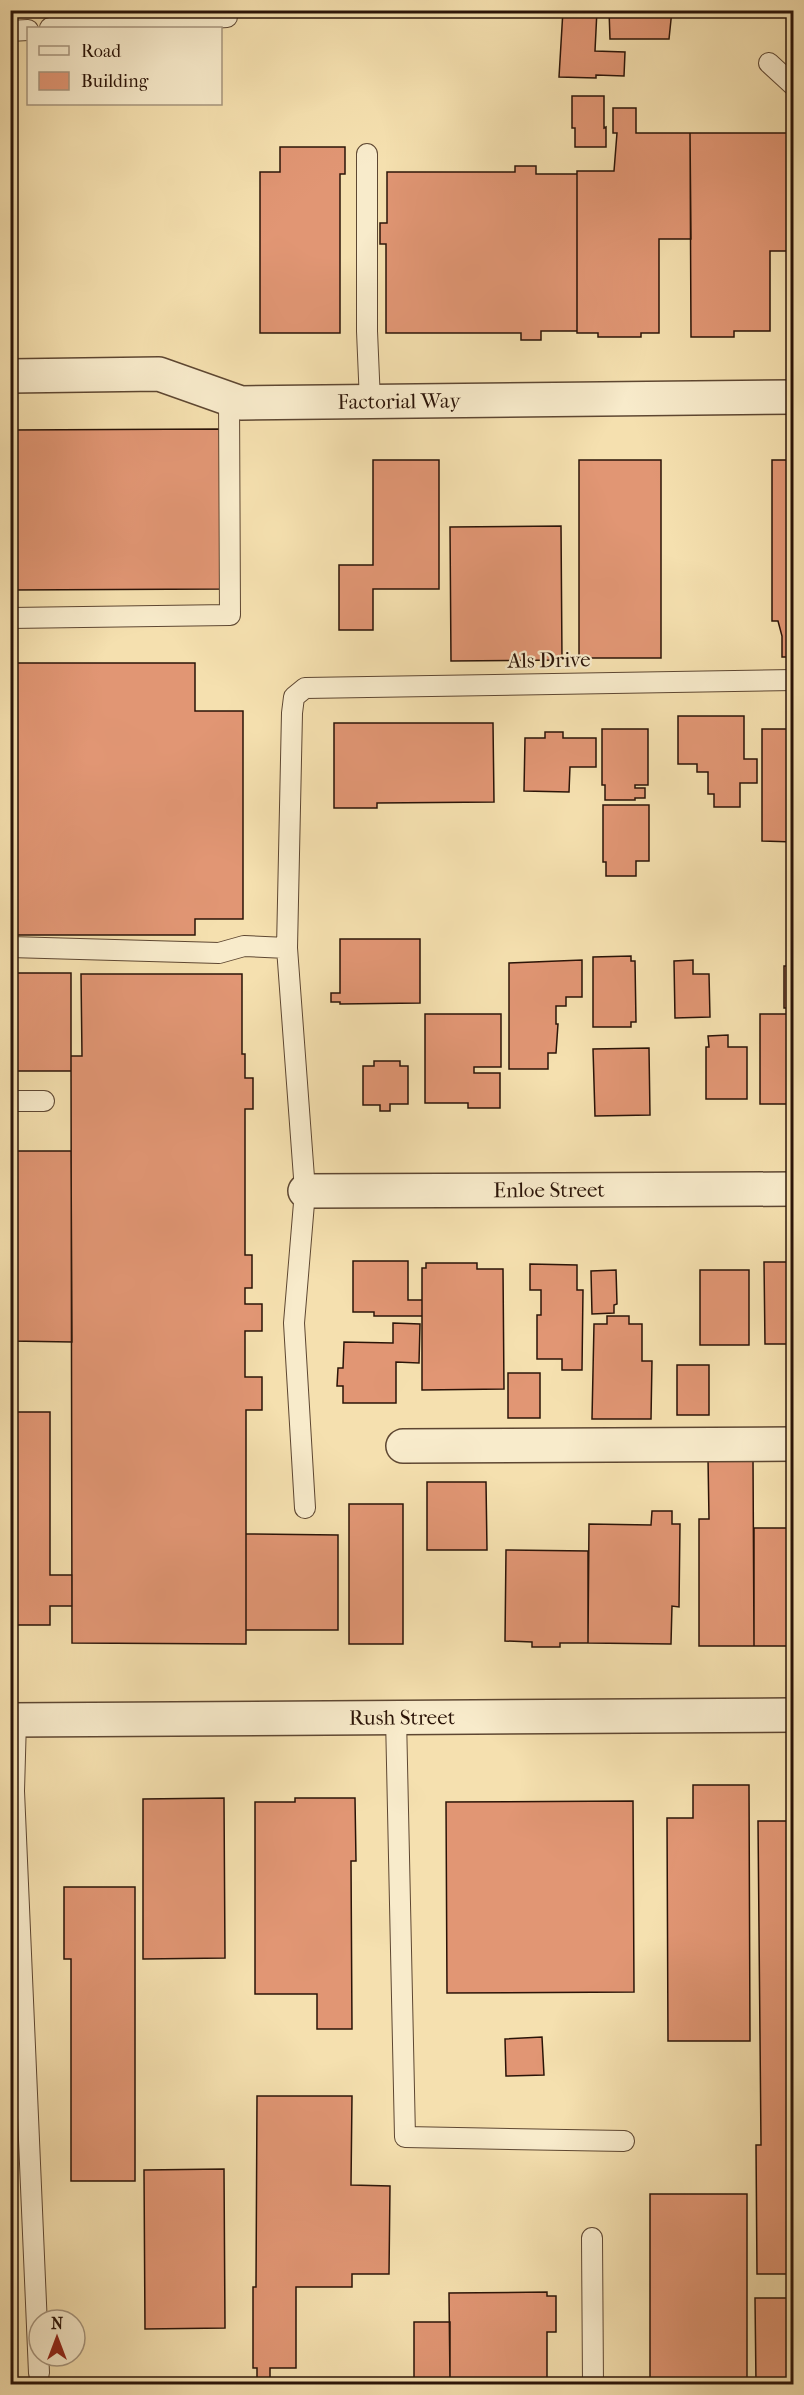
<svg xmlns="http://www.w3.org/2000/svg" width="804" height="2395" font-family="'IM FELL French Canon',serif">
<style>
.building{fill:#e19674;stroke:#2b1408;stroke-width:1.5}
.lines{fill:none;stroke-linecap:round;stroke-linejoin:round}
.service-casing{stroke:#5e4732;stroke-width:22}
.minor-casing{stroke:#5e4732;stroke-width:36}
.tertiary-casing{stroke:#5e4732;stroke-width:36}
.service{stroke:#f8ebcb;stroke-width:20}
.minor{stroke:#f8ebcb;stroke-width:33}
.tertiary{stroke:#f8ebcb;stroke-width:33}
.labels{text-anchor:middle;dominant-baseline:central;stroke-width:4.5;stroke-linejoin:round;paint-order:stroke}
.street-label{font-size:21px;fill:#2b1408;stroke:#f8ebcb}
</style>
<rect width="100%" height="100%" fill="#f5e0af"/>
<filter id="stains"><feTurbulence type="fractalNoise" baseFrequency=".00333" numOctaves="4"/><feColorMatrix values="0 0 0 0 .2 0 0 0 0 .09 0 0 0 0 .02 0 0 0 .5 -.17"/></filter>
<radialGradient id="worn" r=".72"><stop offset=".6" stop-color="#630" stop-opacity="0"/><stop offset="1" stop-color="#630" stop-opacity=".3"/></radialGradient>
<path class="building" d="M563,10H597L595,51L625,52L624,76L596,75V78L559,77Z
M609,10H672L669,39H610Z
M572,96H604V128L606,127V147H575V128H572Z
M613,108H636V133H690L691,239H659V333H641V337H598V333H577V171H614L617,133H613Z
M690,133H787V172H794V251H770V331H734V337H691Z
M280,147H345V174H340V333H260V172H280Z
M515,166H536V174H577V331H541V340H521V333H386V244H380V223H387V172H515Z
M220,429L222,589L10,590V430Z
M373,460H439V589H373V630H339V565H373Z
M579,460H661V658H579Z
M772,460H794V657H782V636L778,621H772Z
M561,526L562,660L451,661L450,527Z
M10,663H195V711H243V919H195V935H10Z
M678,716H744V759H757V783H740V807H714V794H708V772H697V764H678Z
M334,723H493L494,802L377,803V808H334Z
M602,729H648V785H635V788H645V798H635V800H605V785H602Z
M762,729H794V842L762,841Z
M545,732H563V738H596V767H570L569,792L524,791L525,738H545Z
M603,805H649V861H636V876H606V862H603Z
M340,939H420V1003L340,1004V1002H331V993H340Z
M631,956V961H635L636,1022H631V1027H593V957Z
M582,960V997H566V1006H556V1024H558L556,1053H548V1069H509V963Z
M693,960V974H709L710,1017L675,1018L674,961Z
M784,966H794V1008H784Z
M10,973H71V1071H10Z
M81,974H242V1054H245V1078H253V1109H245V1255H252V1288H245V1304H262V1331H245V1377H262V1410H246V1644L72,1643L71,1056H82Z
M425,1014H501V1067H474V1073H500V1108H468V1103H425Z
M760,1014H792L794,1104H760Z
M728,1035V1047H747V1099H706V1047H709L708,1036Z
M649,1048L650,1115L595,1116L593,1049Z
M374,1061H400V1066H408V1104H390V1111H380V1105H363V1066H374Z
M10,1151H71L72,1342L10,1341Z
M353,1261H408V1300H422V1316H374V1312H353Z
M764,1262H794V1326H788V1344H765Z
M426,1263H477V1269H503L504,1389L422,1390V1268H426Z
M530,1264L577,1265V1290H583L582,1370H562V1359H537V1315H541V1290H530Z
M616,1270L617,1304L614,1305V1313L592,1314L591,1271Z
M700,1270H749V1345H700Z
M607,1316H629V1324H642V1361H652L651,1419H592L594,1324H607Z
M393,1323L420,1324L419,1363L396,1362V1403H343V1386H337L338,1368H343L344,1342L393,1343Z
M677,1365H709V1415H677Z
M787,1366H794V1411L792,1393H787Z
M508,1373H540V1418H508Z
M10,1412H50V1575H72V1606H50V1625H10Z
M708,1458H753L754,1646H699V1519H709Z
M427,1482H486L487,1550H427Z
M349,1504H403V1644H349Z
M652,1511H672V1524H680L679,1607L672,1606L671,1644L588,1643L589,1524L651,1525Z
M754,1528H794V1646H754Z
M246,1534L338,1535V1630H246Z
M506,1550L588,1551V1643H560V1647H532V1642L505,1641Z
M693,1785H749L750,2041H668L667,1818H693Z
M224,1798L225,1958L143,1959V1799Z
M295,1798H355L356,1861H351L352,2029H317V1994H255V1802H295Z
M633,1801L634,1992L447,1993L446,1802Z
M758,1821H794V2274H757L756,2145H761Z
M64,1887H135V2181H71V1959H64Z
M542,2037L544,2075L506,2076L505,2039Z
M257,2096H352L351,2185L390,2186L389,2274H352V2287H296V2368H270V2378H257V2368H253V2287H256Z
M224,2169L225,2328L145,2329L144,2170Z
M650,2194H747V2384H650Z
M547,2292V2296H556V2332H547V2384H450L449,2293Z
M755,2298H794V2384H756Z
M414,2322H450V2384H411V2379H414Z"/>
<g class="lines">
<defs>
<path id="service" d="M50,28L227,17V10
M10,31L28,30
M769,63L794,86
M367,154V331L370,402
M10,618L230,615L229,399
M10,947L219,953L244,946L287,948L305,1191L294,1323L305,1508
M287,948L292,713L294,697L305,688L794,680
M10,1101H44
M396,1717L405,2137L624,2141
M16,1720L14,1791L39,2373
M592,2238L593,2384"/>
<g id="minor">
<path id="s1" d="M10,376L159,374L241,403L794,397"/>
<path id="s2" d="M305,1191L794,1189"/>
<path d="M403,1446L794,1444"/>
</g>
<g id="tertiary">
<path id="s3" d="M10,1720L794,1715"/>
</g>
</defs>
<use href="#service" class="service-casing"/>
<use href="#minor" class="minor-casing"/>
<use href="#tertiary" class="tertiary-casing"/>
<use href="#service" class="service"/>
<use href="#minor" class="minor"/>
<use href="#tertiary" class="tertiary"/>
</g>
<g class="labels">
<g class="street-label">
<text stroke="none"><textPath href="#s1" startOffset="394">Factorial Way</textPath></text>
<text transform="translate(549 660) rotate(-1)">Als Drive</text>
<text stroke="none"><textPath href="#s2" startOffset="244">Enloe Street</textPath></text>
<text stroke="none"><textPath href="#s3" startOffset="392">Rush Street</textPath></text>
</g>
</g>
<rect width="804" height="2395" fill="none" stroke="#f5e0af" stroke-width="36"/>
<rect x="12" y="12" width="780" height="2371" fill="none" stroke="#2b1408" stroke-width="3"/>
<rect x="18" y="18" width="768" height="2359" fill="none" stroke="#2b1408" stroke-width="1.5"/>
<rect x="27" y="27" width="195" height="78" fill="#f8ebcb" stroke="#a6957d" stroke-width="1.5"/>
<rect x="39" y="46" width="30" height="9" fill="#f8ebcb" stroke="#a6957d" stroke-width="1.5"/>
<text x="81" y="57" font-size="18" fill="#2b1408">Road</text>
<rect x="39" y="72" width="30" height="18" fill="#e19674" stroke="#a6957d" stroke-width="1.5"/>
<text x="81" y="87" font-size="18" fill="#2b1408">Building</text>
<g transform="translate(57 2338)"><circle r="28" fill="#f8ebcb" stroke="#a6957d" stroke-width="1.5"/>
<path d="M0-4.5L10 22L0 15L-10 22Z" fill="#8f2418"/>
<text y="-9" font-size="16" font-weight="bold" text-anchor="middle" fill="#2b1408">N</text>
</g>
<rect width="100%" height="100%" filter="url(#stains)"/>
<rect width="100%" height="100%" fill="url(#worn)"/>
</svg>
